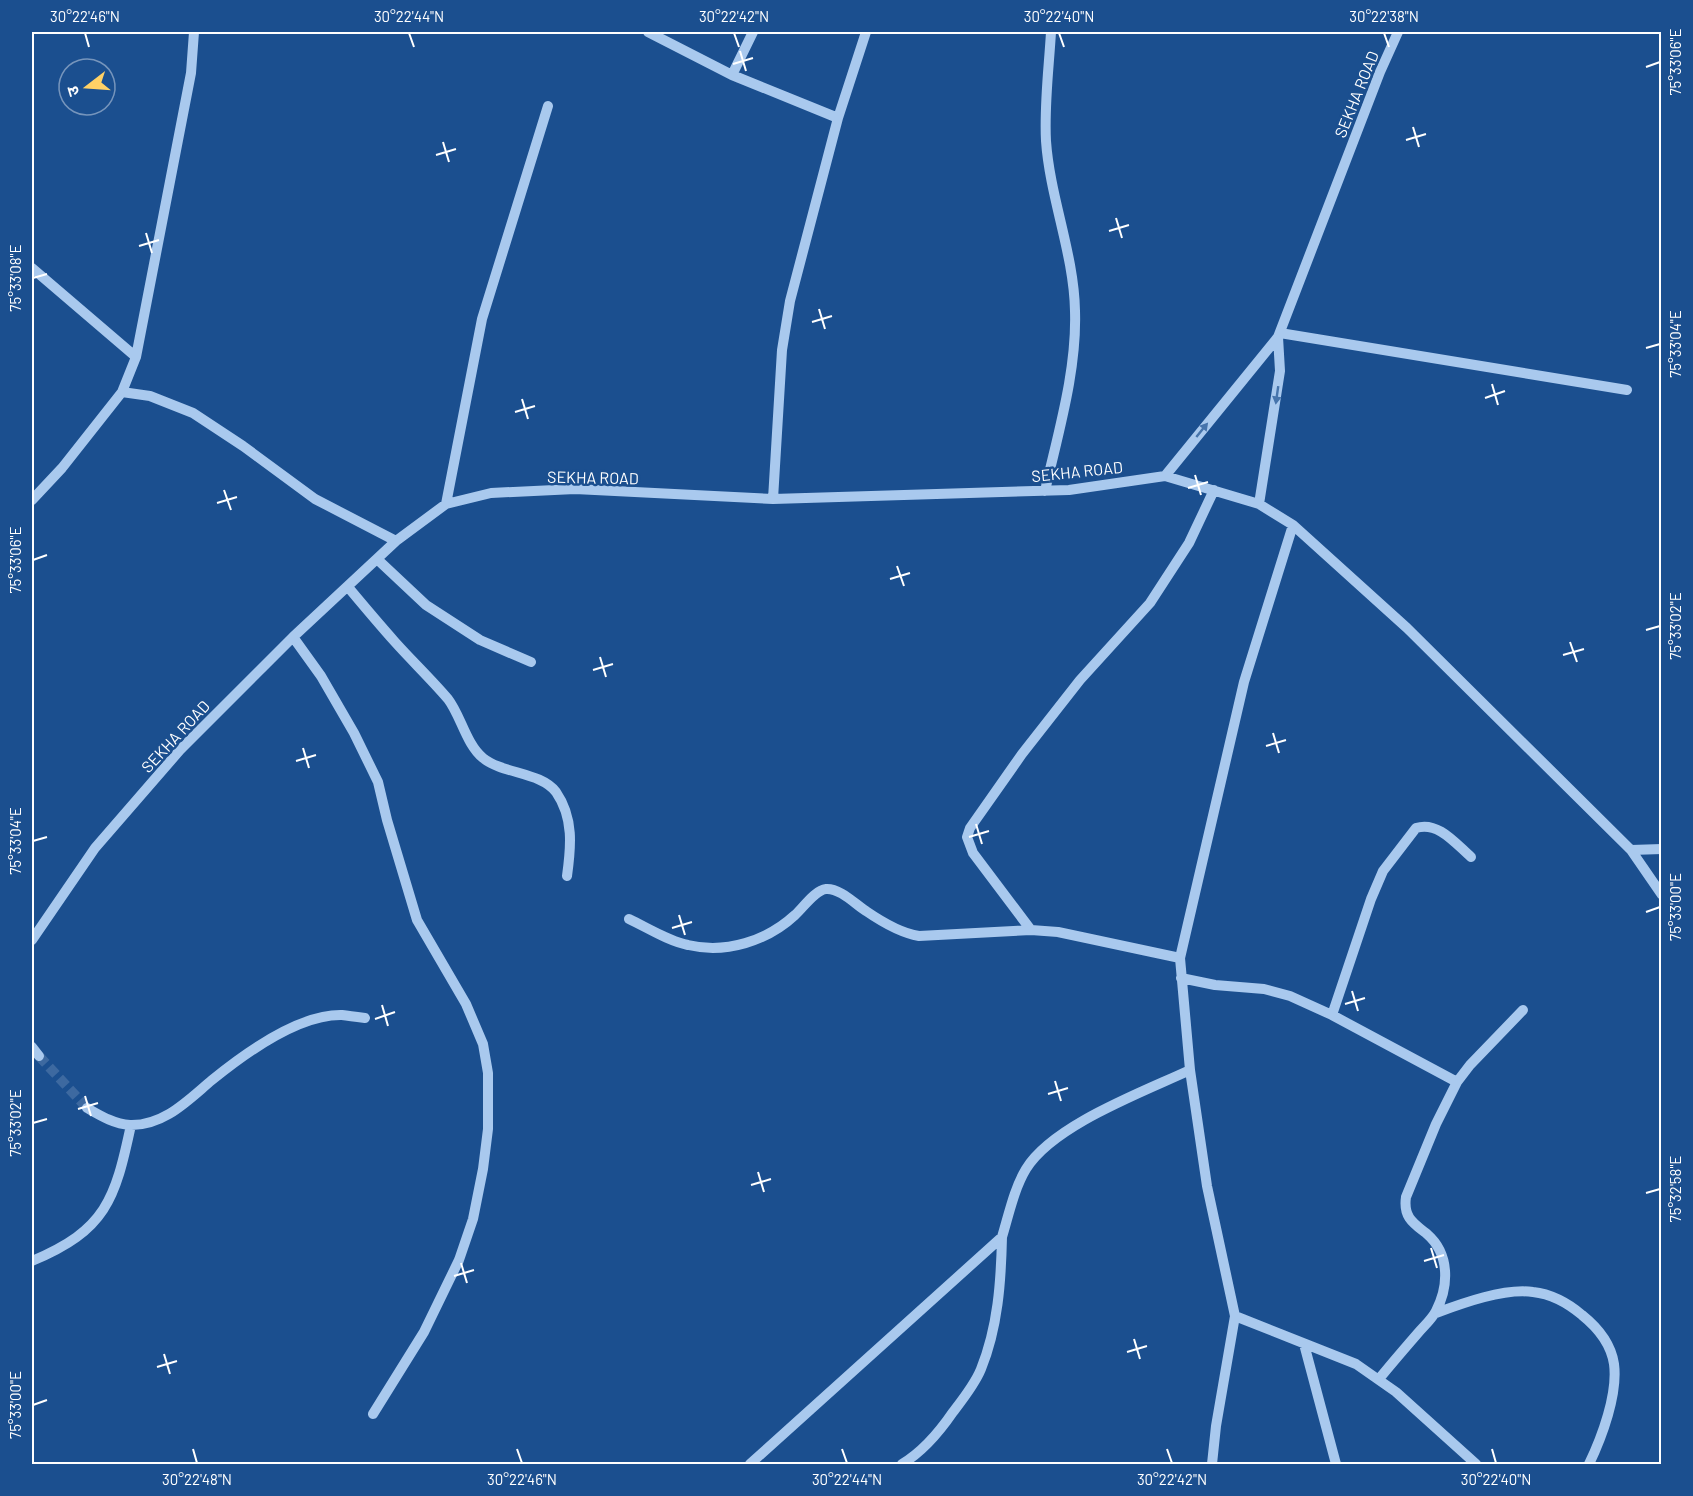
<svg xmlns="http://www.w3.org/2000/svg" width="1693" height="1496" font-family="Barlow,'Noto Sans Devanagari',sans-serif">
<style>
.lines{fill:none;stroke-linecap:round;stroke-linejoin:round}
.minor-tunnel{stroke:#3d69a0;stroke-width:10;stroke-dasharray:10 5;stroke-linecap:butt}
.minor{stroke:#a9c9ee;stroke-width:10}
.oneway{fill:#4674ac}
.ticks{fill:none;stroke:#fff;stroke-width:2}
.labels{text-anchor:middle;dominant-baseline:central;stroke-width:5;stroke-linejoin:round;paint-order:stroke}
.street-label{font-size:16px;fill:#fff;stroke:#1b4f8f}
.neatline{fill:none;stroke:#fff;stroke-width:2}
.ticks-label{font-size:15px;text-anchor:middle;fill:#fff}
</style>
<rect width="100%" height="100%" fill="#1b4f8f"/>
<g class="lines">
<path class="minor-tunnel" d="M39,1056L87,1108"/>
<path class="minor" d="M648,32L732,75L838,118
M732,75L753,32
M32,268L136,357
M1280,333L1627,390
M122,392L150,396L193,413L243,446L315,499L396,541
M1165,476L1259,504L1293,525L1407,628L1631,850L1662,895
M1045,491C1058,433 1077,371 1075,311C1074,254 1050,198 1046,141C1044,105 1049,67 1051,32
M773,499L782,350L790,301L838,118L866,32
M32,500L62,468L122,392L136,357L191,73L194,32
M446,504L482,319L548,106
M1259,504L1280,371L1278,337
M377,559L426,605L480,640L531,662
M348,587C363,605 379,624 395,642C412,661 431,679 448,699C461,716 466,744 483,758C503,774 541,772 556,792C574,818 571,847 567,876
M293,637L321,676L354,733L378,782L387,820L417,920L466,1004L483,1044L488,1073V1129L483,1169L473,1219L459,1260L424,1332L373,1414
M1631,850L1662,849
M629,919C648,928 668,941 688,945C726,954 767,941 795,915C803,908 815,890 826,889C840,888 855,904 866,911C882,922 900,933 919,936L1031,930L1058,932L1180,958
M1031,930L973,853L967,837L970,828L1022,754L1080,680L1150,603L1189,543L1214,490
M32,940L95,848L180,750L293,637L396,541L446,504L491,493L575,489L773,499L1069,490L1165,476L1278,337L1380,72L1398,32
M1181,978L1215,985L1264,989L1290,996L1332,1015L1457,1082L1436,1124L1406,1197C1403,1217 1413,1223 1427,1234C1450,1254 1449,1286 1436,1311C1432,1319 1424,1326 1418,1333C1405,1348 1392,1363 1379,1379
M1332,1015L1371,899L1383,871L1416,828C1438,821 1455,843 1471,857
M32,1047L39,1056
M1457,1082L1470,1065L1523,1010
M87,1108C101,1116 114,1124 130,1125C164,1126 188,1100 212,1080C244,1054 299,1014 342,1015C349,1016 357,1017 365,1018
M32,1261C106,1230 115,1200 131,1125
M1436,1313C1463,1303 1504,1288 1533,1292C1551,1294 1569,1304 1582,1315C1597,1327 1611,1344 1614,1364C1618,1394 1602,1437 1589,1464
M1235,1316L1356,1364L1396,1392L1476,1464
M1304,1344L1336,1464
M750,1464L1002,1237C1009,1214 1014,1189 1026,1169C1053,1125 1143,1092 1190,1070
M902,1464C922,1452 940,1431 953,1412C963,1399 975,1384 981,1369C998,1327 1001,1282 1002,1237
M1212,1464L1216,1426L1235,1316L1207,1186L1190,1070L1180,958L1244,682L1293,525"/>
</g>
<defs><path id="oneway-solid" d="M-6-.8H1V-3.2L6.5 0L1 3.2V.8H-6Z" transform="scale(1.5)"/></defs>
<g class="oneway">
<use href="#oneway-solid" transform="translate(1277 395) rotate(98)"/>
<use href="#oneway-solid" transform="translate(1202 430) rotate(-51)"/>
</g>
<path class="ticks" d="M85,33L89,47M409,33L414,47M734,33L739,47M1059,33L1064,47M1384,33L1389,47M740,51L746,71M733,64L753,58M1646,67L1660,62M1413,127L1419,147M1406,140L1426,134M443,142L449,162M436,155L456,149M1116,218L1122,238M1109,231L1129,225M146,233L152,253M139,246L159,240M33,278L47,274M819,309L825,329M812,322L832,316M1646,348L1660,344M1492,384L1498,405M1485,398L1505,391M522,399L528,419M515,412L535,406M1195,475L1201,495M1188,488L1208,482M224,490L231,510M217,503L237,497M33,560L47,555M897,566L904,586M890,579L910,573M1646,630L1660,626M1570,642L1577,662M1563,655L1584,649M600,657L606,677M593,670L613,664M1273,733L1279,753M1266,746L1286,740M303,748L309,768M296,761L316,755M976,824L982,844M969,837L989,831M33,841L47,837M1646,912L1660,907M679,915L685,935M672,928L692,922M1352,991L1358,1011M1345,1004L1365,998M382,1005L388,1026M375,1019L395,1012M1055,1081L1061,1101M1048,1094L1068,1088M85,1096L91,1116M78,1109L98,1103M33,1123L47,1119M758,1172L764,1192M751,1185L771,1179M1646,1193L1660,1189M1431,1248L1437,1268M1424,1261L1444,1255M461,1263L467,1283M454,1276L474,1270M1134,1339L1140,1359M1127,1352L1147,1346M164,1354L170,1374M157,1367L177,1361M33,1405L47,1400M193,1449L197,1463M517,1449L522,1463M842,1449L847,1463M1167,1449L1172,1463M1492,1449L1496,1463"/>
<g class="labels">
<g class="street-label">
<text transform="translate(1356 94) rotate(-68)">SEKHA ROAD</text>
<text transform="translate(1077 471) rotate(-6)">SEKHA ROAD</text>
<text transform="translate(593 477) rotate(1)">SEKHA ROAD</text>
<text transform="translate(175 736) rotate(-47)">SEKHA ROAD</text>
</g>
</g>
<rect width="1693" height="1496" fill="none" stroke="#1b4f8f" stroke-width="66"/>
<g transform="translate(87 87) rotate(253)"><circle r="28" fill="#1b4f8f" stroke="#7695bc" stroke-width="1.5"/>
<path d="M0-4.5L10 22L0 15L-10 22Z" fill="#ffd166"/>
<text y="-9" font-size="16" font-weight="bold" text-anchor="middle" fill="#ffffff">उ</text>
</g>
<rect x="33" y="33" width="1627" height="1430" class="neatline"/>
<g class="ticks-label">
<text x="85" y="22">30°22'46"N</text>
<text x="409" y="22">30°22'44"N</text>
<text x="734" y="22">30°22'42"N</text>
<text x="1059" y="22">30°22'40"N</text>
<text x="1384" y="22">30°22'38"N</text>
<text transform="translate(1676 62) rotate(-90)" y="5">75°33'06"E</text>
<text transform="translate(16 278) rotate(-90)" y="5">75°33'08"E</text>
<text transform="translate(1676 344) rotate(-90)" y="5">75°33'04"E</text>
<text transform="translate(16 560) rotate(-90)" y="5">75°33'06"E</text>
<text transform="translate(1676 626) rotate(-90)" y="5">75°33'02"E</text>
<text transform="translate(16 841) rotate(-90)" y="5">75°33'04"E</text>
<text transform="translate(1676 907) rotate(-90)" y="5">75°33'00"E</text>
<text transform="translate(16 1123) rotate(-90)" y="5">75°33'02"E</text>
<text transform="translate(1676 1189) rotate(-90)" y="5">75°32'58"E</text>
<text transform="translate(16 1405) rotate(-90)" y="5">75°33'00"E</text>
<text x="197" y="1485">30°22'48"N</text>
<text x="522" y="1485">30°22'46"N</text>
<text x="847" y="1485">30°22'44"N</text>
<text x="1172" y="1485">30°22'42"N</text>
<text x="1496" y="1485">30°22'40"N</text>
</g>
</svg>
